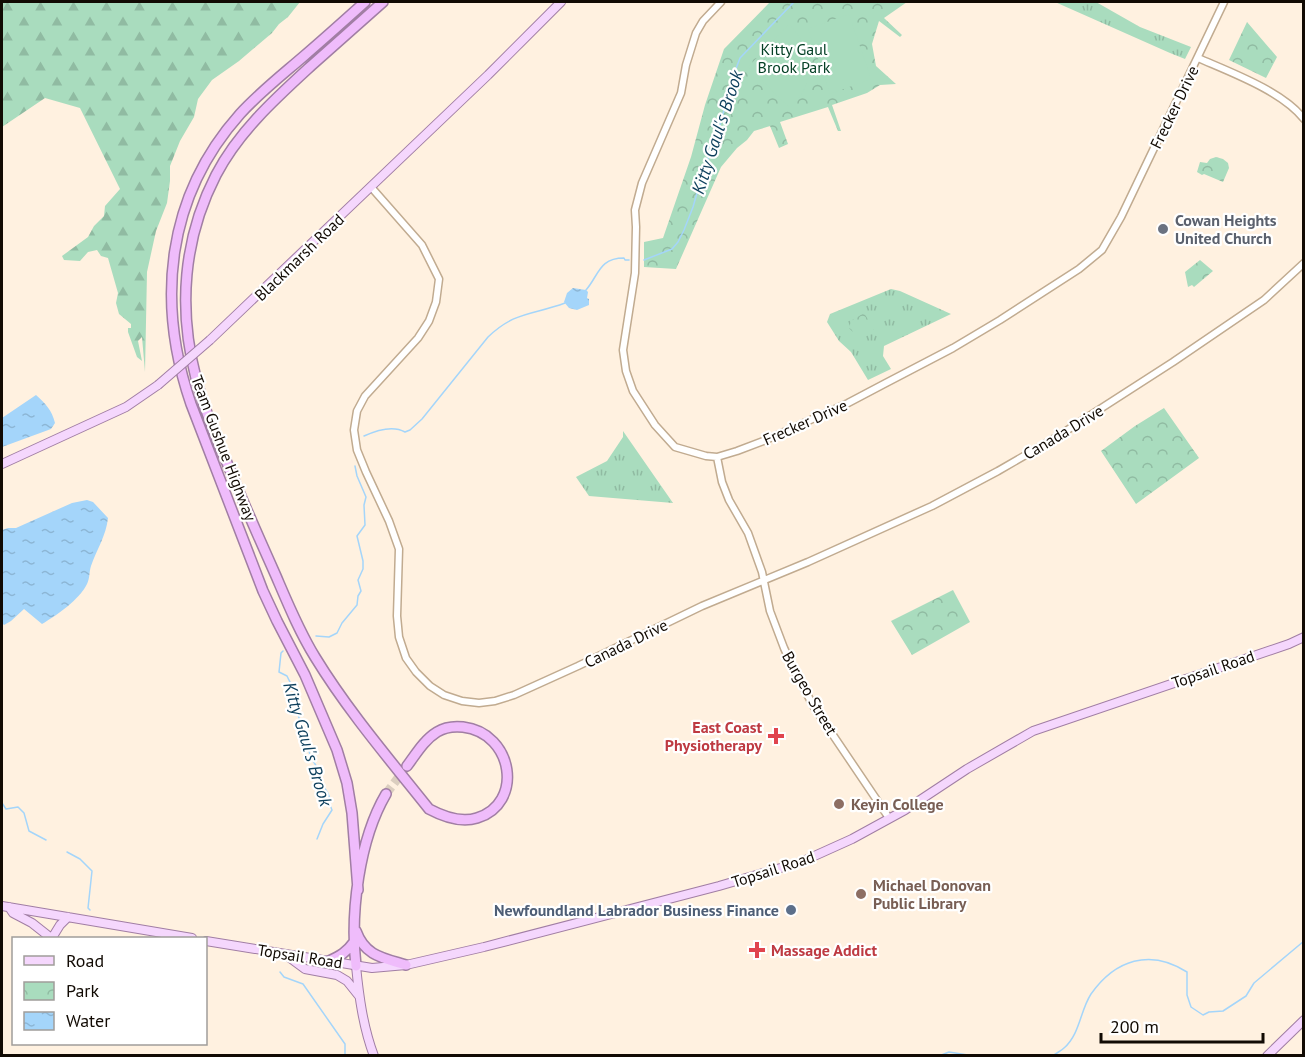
<svg xmlns="http://www.w3.org/2000/svg" width="1305" height="1057" font-family="'PT Sans',sans-serif">
<style>
.grass{fill:url(#grass-tufts)}
.forest{fill:url(#forest-firs)}
.park{fill:url(#park-crowns)}
.pitch{fill:#a9dcbe}
.water{fill:url(#water-ripples)}
.lines{fill:none;stroke-linecap:round;stroke-linejoin:round}
.stream{stroke:#a4d5fa;stroke-width:1.5}
.highway-tunnel{stroke:#dbcebf;stroke-width:9;stroke-dasharray:9 4.5;stroke-linecap:butt}
.minor-casing{stroke:#c1ab90;stroke-width:9}
.major-casing{stroke:#a17ea4;stroke-width:10}
.highway-casing{stroke:#a17ea4;stroke-width:12}
.minor{stroke:#fff;stroke-width:6}
.major{stroke:#f5d7fd;stroke-width:8}
.highway{stroke:#efbcfb;stroke-width:9}
.major-bridge-casing{stroke:#a17ea4;stroke-width:10;stroke-linecap:butt}
.major-bridge{stroke:#f5d7fd;stroke-width:8}
.worship-dot{fill:#6b7280;stroke:#fff;stroke-width:2}
.health-dot{fill:#e0444e;stroke:#fff;stroke-width:2}
.education-dot{fill:#8d6e63;stroke:#fff;stroke-width:2}
.service-dot{fill:#5c6f8a;stroke:#fff;stroke-width:2}
.labels{text-anchor:middle;dominant-baseline:central;stroke-width:4.5;stroke-linejoin:round;paint-order:stroke}
.park-label{font-size:16px;fill:#054026;stroke:#fff}
.street-label{font-size:16px;fill:#110a03;stroke:#fff}
.worship-label{font-size:16px;font-weight:bold;fill:#5b616d;stroke:#fff;text-anchor:start}
.health-label{font-size:16px;font-weight:bold;fill:#be3a42;stroke:#fff;text-anchor:end}
.education-label{font-size:16px;font-weight:bold;fill:#785e54;stroke:#fff;text-anchor:start}
.service-label{font-size:16px;font-weight:bold;fill:#4e5e75;stroke:#fff;text-anchor:end}
.water-label{font-size:18px;font-style:italic;fill:#0d3f5c;stroke:#fff}
</style>
<defs>
<pattern id="grass-tufts" width="24" height="20" patternUnits="userSpaceOnUse" patternTransform="scale(1.5)"><rect width="24" height="20" fill="#a9dcbe"/><path d="M3 7l-1-3M5 7V3M7 7l1-3M15 17l-1-3M17 17v-4M19 17l1-3" fill="none" stroke="#90bba2"/></pattern>
<pattern id="forest-firs" width="22" height="20" patternUnits="userSpaceOnUse" patternTransform="scale(1.5)"><rect width="22" height="20" fill="#a9dcbe"/><path d="M5 1l3.5 6h-7zM16 11l3.5 6h-7z" fill="#90bba2"/></pattern>
<pattern id="park-crowns" width="20" height="18" patternUnits="userSpaceOnUse" patternTransform="scale(1.5)"><rect width="20" height="18" fill="#a9dcbe"/><path d="M2 6a3 3 0 1 1 6 0M12 15a3 3 0 1 1 6 0" fill="none" stroke="#90bba2"/></pattern>
<pattern id="water-ripples" width="26" height="14" patternUnits="userSpaceOnUse" patternTransform="scale(1.5)"><rect width="26" height="14" fill="#a4d5fa"/><path d="M2 4q2-2 4 0t4 0M15 11q2-2 4 0t4 0" fill="none" stroke="#8cb6d5"/></pattern>
</defs>
<rect width="100%" height="100%" fill="#fff1e0"/>
<path class="grass" d="M1055,2H1096L1140,27L1191,47L1185,59L1170,53Z
M891,289L900,291L951,314L884,346L883,356L891,369L868,380L851,352L839,341L827,322L830,314Z
M623,431L673,503L589,496L576,477L607,461L623,437Z"/>
<path class="forest" d="M2,2H300L288,17L279,24L272,33L239,61L212,80L198,99L194,117L180,141L170,166V181L167,203L156,231L147,272L145,372L142,337L138,341L142,361L137,357L128,332V328H131V324L119,314L116,303L118,293L108,258L101,256L97,250L88,252L80,261L64,260L62,256L88,237L94,226L104,216L105,206L120,189L80,108L45,98L2,127Z"/>
<path class="park" d="M770,2H907L884,18L902,35L900,37L879,21L872,44L876,66L896,84L880,85L867,93L832,105L841,131H838L828,107L780,122L788,144L779,148L770,126L754,131L747,140L737,148L721,167L676,269L644,267V242L663,238L691,157L705,105L724,49Z
M1247,22L1277,57L1266,78L1229,60Z
M1216,157L1223,159L1228,163L1229,168L1223,182L1204,174L1202,175L1197,172L1200,162L1207,163L1210,159Z
M1200,260L1213,271L1194,287L1192,285L1188,287L1185,272Z
M864,313L874,329L858,337L849,328L851,321Z
M1164,408L1199,458L1136,504L1101,451L1135,426Z
M953,590L970,622L912,655L891,621Z"/>
<path class="pitch" d="M849,14L871,79L830,94L808,29Z
M789,24C814,51 818,81 790,108L748,67Z"/>
<path class="water" d="M573,288L586,290L588,292L587,298L589,299V305L577,310L569,308L564,302L567,293Z
M36,395C45,403 52,410 55,423L51,429L2,447V418Z
M87,500L93,502L108,518C106,536 97,549 91,566C89,572 90,578 87,584C80,599 56,616 42,624L24,609L11,621L4,625L2,623V530L8,528H16L72,503Z"/>
<g class="lines">
<path class="stream" d="M644,260L672,249L678,242L684,230L693,207L701,179L707,164L710,148L719,128L734,74L740,58L794,2
M586,290C599,275 599,258 624,258L625,260H629
M364,436C377,430 393,425 405,432L410,430L422,419L488,337C515,311 533,315 565,303
M316,636L329,637L337,633L342,623L357,605L358,596L361,591L358,580L363,569V561L357,536L365,525L364,505L366,497L357,476L355,466
M283,651L281,653L279,672L287,676C290,683 294,688 296,694L294,698V701L311,758L319,770L318,780C322,785 327,790 329,796C330,801 329,804 332,810L323,824L317,839
M2,803L6,809L18,807L24,813L29,831L46,840
M67,852L80,859L92,871L88,908L90,910
M280,972L284,977L303,984L345,1044V1056
M939,1056L949,1052L974,1056
M1053,1056C1056,1053 1061,1051 1064,1048C1080,1034 1080,1011 1091,994C1115,960 1150,948 1187,972V995L1191,1007L1203,1015L1209,1012L1223,1011L1246,996L1254,983L1304,941"/>
<path class="highway-tunnel" d="M386,794L407,766"/>
<defs>
<path id="minor" d="M721,2L703,21L696,33L686,65L681,93L642,183L635,210L636,227L635,273L623,350L626,371L633,391L655,425L675,447L706,456L717,457L737,451L766,440L848,403L884,384L953,348L1000,320L1079,269L1102,250L1121,217L1224,2
M1198,58C1230,72 1282,91 1304,119
M371,187L422,245L439,279L436,302L429,321L418,338L365,396L357,411L354,430L357,450L366,472L389,521L399,549L397,616L399,637L406,658L416,672L430,686L444,695L462,701L479,703L495,701L514,695L578,666L702,606L808,562L932,506L998,471L1055,438L1173,362L1264,300L1304,263
M717,457L722,482L729,500L748,533L762,572L770,611L784,648L796,674L814,707L889,818"/>
<path id="major" d="M210,340L488,75L561,2
M2,464L126,407L158,385
M2,906L192,938
M9,907L13,913L32,923L51,938
M52,938L60,925L68,917
M206,941L372,968L406,965L484,947L719,886L801,862L852,839L905,810L967,769L1033,731L1289,644L1304,637
M286,955L305,969L337,975L347,981L359,996
M356,966C359,996 363,1027 374,1056
M1267,1056L1304,1020"/>
<path id="highway" d="M383,2C359,23 336,44 312,65C276,98 239,131 216,175C183,239 178,309 196,378C206,416 223,453 238,489C250,518 263,547 276,576C288,604 299,631 315,657C348,711 390,760 429,809C444,817 461,823 477,818C524,804 514,733 463,727C454,726 445,727 437,732C424,740 416,754 407,766
M358,890L352,813L347,783L337,750L305,675L277,621L263,591L191,404C156,302 166,197 240,114C259,93 282,75 304,56C325,38 345,20 365,2
M356,931C365,956 383,958 406,965
M329,961C340,956 347,952 354,942
M356,966C350,913 359,840 386,794"/>
</defs>
<use href="#minor" class="minor-casing"/>
<use href="#major" class="major-casing"/>
<use href="#highway" class="highway-casing"/>
<use href="#minor" class="minor"/>
<use href="#major" class="major"/>
<use href="#highway" class="highway"/>
<defs>
<path id="major-bridge" d="M158,385L210,340"/>
</defs>
<use href="#major-bridge" class="major-bridge-casing"/>
<use href="#major-bridge" class="major-bridge"/>
</g>
<circle class="worship-dot" cx="1163" cy="229" r="6"/>
<g class="health-dot">
<path d="M773 727h6v6h6v6h-6v6h-6v-6h-6v-6h6z"/>
<path d="M754 941h6v6h6v6h-6v6h-6v-6h-6v-6h6z"/>
</g>
<g class="education-dot">
<circle cx="839" cy="804" r="6"/>
<circle cx="861" cy="894" r="6"/>
</g>
<circle class="service-dot" cx="791" cy="910" r="6"/>
<g class="labels">
<g class="park-label">
<text x="794" y="49">Kitty Gaul<tspan x="794" dy="18">Brook Park</tspan></text>
</g>
<g class="street-label">
<text transform="translate(1174 107) rotate(-64)">Frecker Drive</text>
<text transform="translate(299 257) rotate(-44)">Blackmarsh Road</text>
<text transform="translate(805 422) rotate(-24)">Frecker Drive</text>
<text transform="translate(1063 432) rotate(-31)">Canada Drive</text>
<text transform="translate(224 448) rotate(69)">Team Gushue Highway</text>
<text transform="translate(626 643) rotate(-26)">Canada Drive</text>
<text transform="translate(1213 669) rotate(-19)">Topsail Road</text>
<text transform="translate(810 693) rotate(60)">Burgeo Street</text>
<text transform="translate(773 869) rotate(-18)">Topsail Road</text>
<text transform="translate(300 956) rotate(9)">Topsail Road</text>
</g>
<g class="worship-label">
<text x="1175" y="220">Cowan Heights<tspan x="1175" dy="18">United Church</tspan></text>
</g>
<g class="health-label">
<text x="762" y="727">East Coast<tspan x="762" dy="18">Physiotherapy</tspan></text>
<text x="771" y="950" text-anchor="start">Massage Addict</text>
</g>
<g class="education-label">
<text x="851" y="804">Keyin College</text>
<text x="873" y="885">Michael Donovan<tspan x="873" dy="18">Public Library</tspan></text>
</g>
<g class="service-label">
<text x="779" y="910">Newfoundland Labrador Business Finance</text>
</g>
<g class="water-label">
<text transform="translate(717 132) rotate(-72)">Kitty Gaul's Brook</text>
<text transform="translate(308 744) rotate(73)">Kitty Gaul's Brook</text>
</g>
</g>
<rect width="1305" height="1057" fill="none" stroke="#110a03" stroke-width="6"/>
<rect x="12" y="937" width="195" height="108" fill="#ffffff" stroke="#a09d9a" stroke-width="1.5"/>
<rect x="24" y="956" width="30" height="9" fill="#f5d7fd" stroke="#a09d9a" stroke-width="1.5"/>
<text x="66" y="967" font-size="18" fill="#110a03">Road</text>
<rect x="24" y="982" width="30" height="18" fill="url(#park-crowns)" stroke="#a09d9a" stroke-width="1.5"/>
<text x="66" y="997" font-size="18" fill="#110a03">Park</text>
<rect x="24" y="1012" width="30" height="18" fill="url(#water-ripples)" stroke="#a09d9a" stroke-width="1.5"/>
<text x="66" y="1027" font-size="18" fill="#110a03">Water</text>
<path d="M1101 1033v9h162v-9" fill="none" stroke="#110a03" stroke-width="3"/>
<text x="1110" y="1033" font-size="18" fill="#110a03" stroke="#ffffff" stroke-width="4.5" paint-order="stroke">200 m</text>
</svg>
